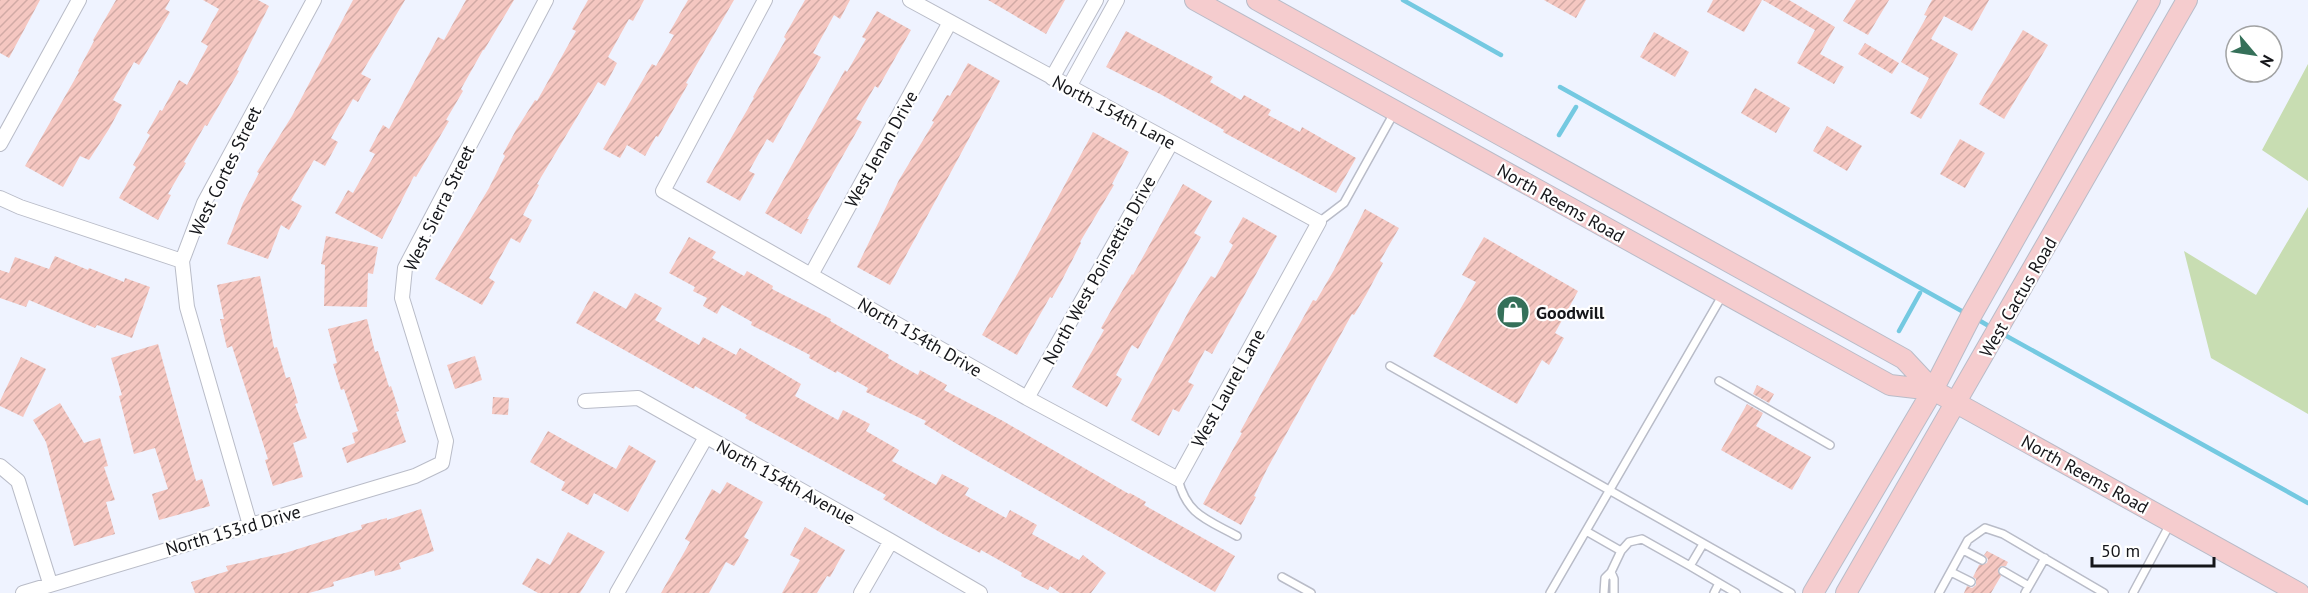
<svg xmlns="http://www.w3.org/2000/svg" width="2308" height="593" font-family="'PT Sans',sans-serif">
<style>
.grass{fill:#c8ddb2}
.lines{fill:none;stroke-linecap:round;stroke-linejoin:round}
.stream{stroke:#74c9e1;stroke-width:4.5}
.building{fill:url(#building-hatch)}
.service-casing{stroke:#b9bcc8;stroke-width:10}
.minor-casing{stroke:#b9bcc8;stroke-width:16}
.secondary-casing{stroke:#b9bcc8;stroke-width:22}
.service{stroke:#fff;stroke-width:7}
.minor{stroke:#fff;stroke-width:14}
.secondary{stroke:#f5ccce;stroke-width:20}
.labels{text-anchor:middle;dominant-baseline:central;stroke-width:4.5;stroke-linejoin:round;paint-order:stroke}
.street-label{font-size:18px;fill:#15161a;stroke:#fff}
.poi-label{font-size:18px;font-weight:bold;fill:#15161a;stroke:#fff;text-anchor:start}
</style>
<defs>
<pattern id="building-hatch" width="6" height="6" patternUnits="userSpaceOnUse" patternTransform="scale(1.5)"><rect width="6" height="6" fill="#f5c7c1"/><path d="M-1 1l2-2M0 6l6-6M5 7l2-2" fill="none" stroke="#d1aaa5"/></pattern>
</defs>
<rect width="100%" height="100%" fill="#eff3ff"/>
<path class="grass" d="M2308,64V181L2262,150Z
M2308,201V414L2211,358L2184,251L2256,295L2308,207Z"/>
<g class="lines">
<path class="stream" d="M1403,0L1501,55
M1560,87L1967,314
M1559,135L1576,107
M1975,318L1994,329
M1899,331L1920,293
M2001,333L2308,503"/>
</g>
<path class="building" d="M0,0H40L9,58L0,53Z
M116,0H170L165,9L170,12L139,65L134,62L113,100L122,105L109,129L89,160L80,156L63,187L25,166L79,72L78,71L94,41L93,40Z
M203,0H258L269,6L237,70L239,71L207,126L205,125L184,162L186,163L168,194L171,195L158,220L119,198L136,167L133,165L150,135L147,133L160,110L162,111L179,80L187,85L208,46L201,42L219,9Z
M353,0H405L361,74L371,79L358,102L353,99L331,138L338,142L325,166L314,160L291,200L302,206L289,230L281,225L268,259L227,244L243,203L259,173L257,172L292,116Z
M466,0H514L484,50H483L461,89L463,91L446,120L449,121L416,177L414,176L382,239L335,213L348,190L353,193L375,154L369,151L383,125L389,129L438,37L444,40Z
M588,0H644L633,21L629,19L608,57L617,63L605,86L598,82L537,184L539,185L523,215L532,220L520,243L511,238L489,278L495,282L482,305L435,279L489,188L505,156L503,154L516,130L535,100L537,101L576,31L572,29Z
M688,0H734L686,83L688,84L658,137L656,136L645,156L627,145L620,158L603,149L652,64L656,66L674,35L669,33Z
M805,0H850L840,19L834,15L813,53L821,57L773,143L767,139L749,171L755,174L740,201L706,182L754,98L753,97L786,39L784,37Z
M988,0H1065L1046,34Z
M1544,0H1586L1576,18Z
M1713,0H1762L1744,32L1707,12Z
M1763,0H1789L1835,27L1820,54L1844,67L1834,84L1797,63L1815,30Z
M1856,0H1889L1868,35L1843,21Z
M1932,0H1989L1972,31L1944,16L1931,39L1958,54L1921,119L1910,113L1929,78L1901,62L1927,16L1924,15Z
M877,11L911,30L878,88L875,86L856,119L862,122L807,219H809L801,234L765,213L845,70L847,72L866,39L862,37Z
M2023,30L2048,45L2004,119L1979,104Z
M1126,31L1213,77L1210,82L1241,100L1244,95L1271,110L1268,115L1300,132L1302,127L1356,158L1336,193L1223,132L1224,130L1160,94L1106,67Z
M1654,32L1689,52L1675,77L1640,57Z
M1865,43L1899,63L1892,74L1858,54Z
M968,63L1000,81L890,285L857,267L899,180L934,122L932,121L947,95L950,96Z
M1755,88L1790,108L1776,133L1741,113Z
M1827,126L1862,146L1847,171L1813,151Z
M1093,132L1129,152L1112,184L1114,185L1080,242L1081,243L1060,284L1052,298L1050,297L1017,355L982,335L1013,282Z
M1960,139L1985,153L1965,188L1940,174Z
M1183,184L1212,201L1194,233L1201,237L1138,349L1132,345L1116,375L1122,379L1107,407L1072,387L1104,330L1101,328L1132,274L1133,275Z
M1365,209L1399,228L1380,261L1383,263L1366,295L1354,315L1352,314L1267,469L1254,496L1256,497L1241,525L1203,504L1242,433L1240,432L1313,300L1316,301L1334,270Z
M1243,217L1277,236L1212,354L1205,350L1188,382L1194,385L1179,412L1173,409L1159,436L1131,420L1191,307L1211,276L1215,278L1233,245L1229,242Z
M326,236L378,247L373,274L368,273L367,307L324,306L325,265L321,264Z
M689,237L716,252L712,258L744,276L747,271L773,286L772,289L831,319L830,321L889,355L888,358L918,375L920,370L947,385L944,390L1003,421L1129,494L1130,493L1146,502L1144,505L1235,556L1215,592L957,444L924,424L926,421L866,392L868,388L837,371L836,373L809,358L810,355L751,325L752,322L722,305L717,314L703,306L707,298L693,291L695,287L669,273Z
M1484,237L1578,291L1555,333L1564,338L1549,365L1542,360L1517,404L1433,356L1476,282L1462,275Z
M55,256L88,270L89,268L124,282L125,278L150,287L132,338L97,325L95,328L29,300L26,307L0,298V270L9,273L15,257L49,269Z
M260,276L274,348L277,347L286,378L290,377L298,403L295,404L307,438L293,443L303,477L273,486L265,460L268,459L232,346L227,348L220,319H224L217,285Z
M594,291L626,309L635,293L662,308L655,320L699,345L703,337L736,355L740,348L801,384L795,396L838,420L843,410L870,424L866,431L899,450L892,461L936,485L942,474L969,488L965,495L1006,518L1010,510L1037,525L1032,534L1079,560L1083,555L1106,573L1091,593H1060L1050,586L1048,590L1021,576L1022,573L981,550L980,553L943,534L883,499L886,495L745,418L747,415L695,386L694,389L576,323Z
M367,319L375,352L378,351L389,387L391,386L399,411L396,412L406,442L347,463L342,448L355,443L352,433L358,431L344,389L341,390L333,364L337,363L328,329Z
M158,344L196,481L202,479L210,506L159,520L152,494L168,489L155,448L134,454L119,396L122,395L111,358Z
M475,356L482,380L455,389L447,365Z
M21,357L46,369L23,417L0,406V401Z
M1757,385L1774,394L1769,403L1753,394Z
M493,397L509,398L508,415L492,414Z
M60,403L84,443L100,438L108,466L104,467L115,500L106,502L115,534L74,546L46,442L33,420Z
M1747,404L1763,413L1756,426L1811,457L1792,490L1721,450Z
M548,431L616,469L629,445L656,461L628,512L594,493L588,505L561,490L565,482L530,462Z
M727,482L763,502L744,537L749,540L734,566L726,562L709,593H661L690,542L685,539L712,489L720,494Z
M421,509L434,551L399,563L401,569L375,576L374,570L333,582L334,586L309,593H195L191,582L228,571L226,566L285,553L362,529L361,525L387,518V520Z
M805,527L845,550L830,577L827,576L817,593H782L800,560L790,555Z
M568,532L605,552L580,593H538L522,584L537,558L550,565Z
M1987,551L2008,562L2006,566H2001L1998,569L2001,576L1991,593H1964L1967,586L1972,588L1976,585V579L1973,577L1979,565L1987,563L1988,559L1984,555Z"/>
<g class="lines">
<defs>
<path id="service" d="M1319,222L1344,203L1394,113
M1390,366L1791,593
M1719,381L1830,445
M1178,479C1187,515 1206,519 1237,536
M1586,531L1621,551L1629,542L1642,539L1690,566
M1703,544L1690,566L1736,593
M1963,550L1982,560
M2003,571L2029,586
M1951,572L1971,582
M1282,577L1311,593
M1550,593L1722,296
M1604,593L1605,578L1611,572
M1614,593V579L1611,572L1621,551
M1714,593L1719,583
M1939,593L1968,540L1985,528L2003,534L2104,593
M2025,593L2045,558
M2133,593L2170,524"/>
<path id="minor" d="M765,0L663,191L1027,398L1178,479L1319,222L910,0
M1052,78L1096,0
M1069,87L1117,0
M0,144L79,0
M0,198L20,207L182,261
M811,275L950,22
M1027,398L1171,143
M585,401L638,398L891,541L980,593
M0,466L18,481L50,583
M250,525L187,307L182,261L204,203L314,0
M23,593L415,476L442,463L446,441L402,298L405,268L546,0
M617,593L706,437
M861,593L891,541"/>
<path id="secondary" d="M1195,0L1890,385L1933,390
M1257,0L1904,359L1933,390L2299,593
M1813,593L1933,390L1971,316L2150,0
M1846,593L2187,0"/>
</defs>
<use href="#service" class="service-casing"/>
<use href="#minor" class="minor-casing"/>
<use href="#secondary" class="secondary-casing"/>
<use href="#service" class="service"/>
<use href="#minor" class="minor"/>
<use href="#secondary" class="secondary"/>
</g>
<defs>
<symbol id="shop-disc" viewBox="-11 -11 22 22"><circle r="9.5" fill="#357059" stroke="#fff"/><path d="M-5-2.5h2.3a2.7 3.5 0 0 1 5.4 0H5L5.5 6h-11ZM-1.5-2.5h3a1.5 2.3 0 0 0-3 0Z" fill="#fff"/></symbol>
</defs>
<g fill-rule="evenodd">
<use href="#shop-disc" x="1494" y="293" width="38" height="38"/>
</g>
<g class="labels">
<g class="street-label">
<text transform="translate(1114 112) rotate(28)">North 154th Lane</text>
<text transform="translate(881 149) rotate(-61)">West Jenan Drive</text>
<text transform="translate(225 171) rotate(-64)">West Cortes Street</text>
<text transform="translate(1561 203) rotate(29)">North Reems Road</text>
<text transform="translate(439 208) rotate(-64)">West Sierra Street</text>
<text transform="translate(1099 270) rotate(-61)">North West Poinsettia Drive</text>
<text transform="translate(2018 297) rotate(-60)">West Cactus Road</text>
<text transform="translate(920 337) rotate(30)">North 154th Drive</text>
<text transform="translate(1228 388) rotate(-61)">West Laurel Lane</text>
<text transform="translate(2085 474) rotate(29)">North Reems Road</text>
<text transform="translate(786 482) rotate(29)">North 154th Avenue</text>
<text transform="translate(233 530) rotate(-16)">North 153rd Drive</text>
</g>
<g class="poi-label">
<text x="1536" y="312">Goodwill</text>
</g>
</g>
<g transform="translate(2254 54) rotate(119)"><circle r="28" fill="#ffffff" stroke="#a1a2a3" stroke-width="1.5"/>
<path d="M0-4.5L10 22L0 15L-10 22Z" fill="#357059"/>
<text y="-9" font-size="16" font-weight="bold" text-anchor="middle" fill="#15161a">N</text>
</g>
<path d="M2092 557v9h122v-9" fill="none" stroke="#15161a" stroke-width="3"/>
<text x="2101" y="557" font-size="18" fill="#15161a" stroke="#ffffff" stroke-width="4.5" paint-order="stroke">50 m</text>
</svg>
